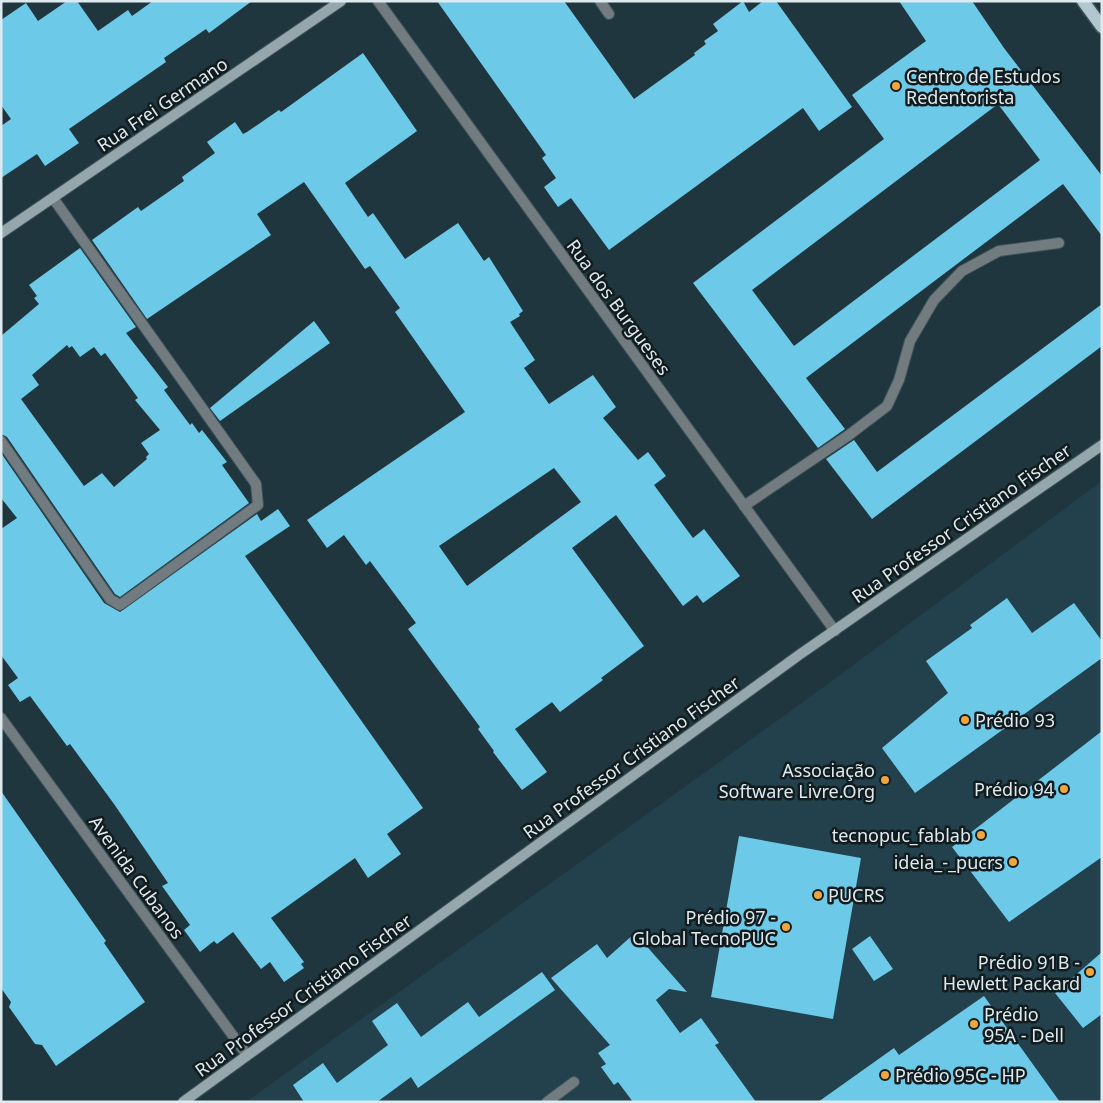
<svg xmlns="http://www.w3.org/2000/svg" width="1103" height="1103" font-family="'Noto Sans',sans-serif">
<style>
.built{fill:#22414c}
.building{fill:#6cc9e8;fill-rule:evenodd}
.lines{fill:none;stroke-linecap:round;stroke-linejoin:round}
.lane-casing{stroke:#3e535a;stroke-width:12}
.street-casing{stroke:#3e535a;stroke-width:12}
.secondary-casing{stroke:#3e535a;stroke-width:12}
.primary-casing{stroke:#3e535a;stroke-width:15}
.lane{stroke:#727c80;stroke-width:10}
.street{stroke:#727c80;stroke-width:10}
.secondary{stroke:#95a6ac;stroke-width:10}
.primary{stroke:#b1c6ce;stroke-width:12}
.poi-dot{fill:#f0a63e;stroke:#121c1f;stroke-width:2}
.labels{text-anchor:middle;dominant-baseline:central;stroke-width:5;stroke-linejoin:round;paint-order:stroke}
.poi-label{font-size:18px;fill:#ddeaef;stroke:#121c1f;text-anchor:end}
.street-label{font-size:18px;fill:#ddeaef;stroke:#121c1f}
</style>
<rect width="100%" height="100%" fill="#20363e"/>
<path class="built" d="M1102,481V1102H246L821,689Z"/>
<path class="building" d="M67,1H77L98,31L128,10L132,16L153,1H252L209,33L206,29L164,58L166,62L69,129L79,143L45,166L37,154L1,178V126L11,119L1,105V20L26,3L38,21Z
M437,1H564L634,99L695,55L694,53L706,44L704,41L718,31L713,24L743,1L749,12L763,1H776L852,107L819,131L803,108L609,250L571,198L558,207L544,187L556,178L542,158L546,155Z
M899,1H972L1004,48L1102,176V236L1063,184L806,378L845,429L818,448L693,283L884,139L852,95L926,41ZM998,104L1040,160L794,346L752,290Z
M363,53L417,131L345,183L368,217L373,213L405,259L458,223L484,261L489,257L523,311L519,314L520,316L510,322L535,360L524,368L549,404L593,375L616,407L603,418L638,460L648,452L666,476L654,485L693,538L704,529L740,576L703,603L697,595L683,606L616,515L572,548L644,646L601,678L603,680L560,712L552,702L515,729L547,772L522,790L493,752L494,751L478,729L480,727L408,629L416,623L370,561L366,565L344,535L327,548L307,520L465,412L395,312L400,308L370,266L365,269L304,182L257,214L271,235L147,319L92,240L138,207L141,211L184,181L182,177L215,153L207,142L235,122L243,134L247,132L279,110L281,112ZM554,468L581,502L467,586L439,546Z
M80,248L136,327L126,333L168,387L164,390L190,425L192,423L199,433L202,430L227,462L222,465L249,503L120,597L115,594L7,437L1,434V336L39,304L34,298L37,296L29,285ZM67,345L69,348L72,346L80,357L94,347L101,356L105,353L138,398L135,400L160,430L141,443L149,454L146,457L147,459L114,487L102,473L84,486L21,399L39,385L32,375Z
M1102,304V346L872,519L826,459L854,440L877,472Z
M314,321L330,343L220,421L210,408Z
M1,453L104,603L120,612L257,514L261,521L278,509L290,526L245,556L423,808L387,834L401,854L368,878L355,858L271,918L304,962L301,964L304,968L284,982L270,962L261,969L233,932L217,944L214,941L200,952L184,930L190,925L162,886L168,883L114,804L70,744L67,746L30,696L20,702L8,685L18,678L1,655V529L17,518L1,498Z
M1007,598L1032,633L1074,603L1102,641V658L915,793L882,748L948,693L926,661L972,628L970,625Z
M1102,731V857L1009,922L952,847Z
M1,791L106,941L104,943L145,1002L56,1066L42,1045L35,1044L9,1007L11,1002L1,988Z
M739,836L861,858L833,1019L711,997Z
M635,933L687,992L669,989L656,1000L680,1033L701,1018L719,1043L715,1045L756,1102H633L618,1082L614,1085L601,1067L606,1064L598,1053L610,1045L551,978L597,944L607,958Z
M870,936L893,969L874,981L852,949Z
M1102,952V1014L1083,1028L1055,993Z
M542,972L555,990L418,1088L411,1077L377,1102H304L293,1085L323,1063L337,1083L388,1045L372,1021L397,1003L421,1037L468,1002L479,1017Z
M984,996L1060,1102H818L894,1048L899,1055Z"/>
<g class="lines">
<defs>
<path id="lane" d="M600,1L609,14
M1,441L110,599L120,605L258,505L256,484L53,198
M744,506L849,435L887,406L899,380L910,341L934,300L962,271L999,251L1059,243
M547,1102L574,1082"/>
<path id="street" d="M378,1L835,631
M1,718L247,1055"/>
<path id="secondary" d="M1,233L341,1
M183,1102L799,655L1102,445"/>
<path id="primary" d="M1083,1L1102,27"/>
</defs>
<use href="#lane" class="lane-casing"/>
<use href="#street" class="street-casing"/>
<use href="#secondary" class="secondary-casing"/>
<use href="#primary" class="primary-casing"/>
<use href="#lane" class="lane"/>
<use href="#street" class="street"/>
<use href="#secondary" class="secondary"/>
<use href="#primary" class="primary"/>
</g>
<g class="poi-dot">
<circle cx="896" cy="86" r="5"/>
<circle cx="965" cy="720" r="5"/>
<circle cx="885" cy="780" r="5"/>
<circle cx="1064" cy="789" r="5"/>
<circle cx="981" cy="835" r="5"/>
<circle cx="1013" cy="862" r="5"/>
<circle cx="818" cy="895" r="5"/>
<circle cx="786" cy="927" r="5"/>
<circle cx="1090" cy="972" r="5"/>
<circle cx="974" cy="1024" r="5"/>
<circle cx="885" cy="1075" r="5"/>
</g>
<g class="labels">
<g class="poi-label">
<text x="906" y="76" text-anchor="start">Centro de Estudos<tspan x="906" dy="21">Redentorista</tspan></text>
<text x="975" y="720" text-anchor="start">Prédio 93</text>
<text x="875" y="770">Associação<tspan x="875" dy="21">Software Livre.Org</tspan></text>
<text x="1054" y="789">Prédio 94</text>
<text x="971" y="835">tecnopuc_fablab</text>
<text x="1003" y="862">ideia_-_pucrs</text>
<text x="828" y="895" text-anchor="start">PUCRS</text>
<text x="776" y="917">Prédio 97 -<tspan x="776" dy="21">Global TecnoPUC</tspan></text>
<text x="1080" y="962">Prédio 91B -<tspan x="1080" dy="21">Hewlett Packard</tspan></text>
<text x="984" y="1014" text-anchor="start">Prédio<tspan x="984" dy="21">95A - Dell</tspan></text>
<text x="895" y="1075" text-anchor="start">Prédio 95C - HP</text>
</g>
<g class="street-label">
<text transform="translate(162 104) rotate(-34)">Rua Frei Germano</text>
<text transform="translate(619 307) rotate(54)">Rua dos Burgueses</text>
<text transform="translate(961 523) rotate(-35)">Rua Professor Cristiano Fischer</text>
<text transform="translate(631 757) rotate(-36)">Rua Professor Cristiano Fischer</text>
<text transform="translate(137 877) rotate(54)">Avenida Cubanos</text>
<text transform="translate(303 995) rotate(-36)">Rua Professor Cristiano Fischer</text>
</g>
</g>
<rect width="1103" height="1103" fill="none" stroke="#ddeaef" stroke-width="5"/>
</svg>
